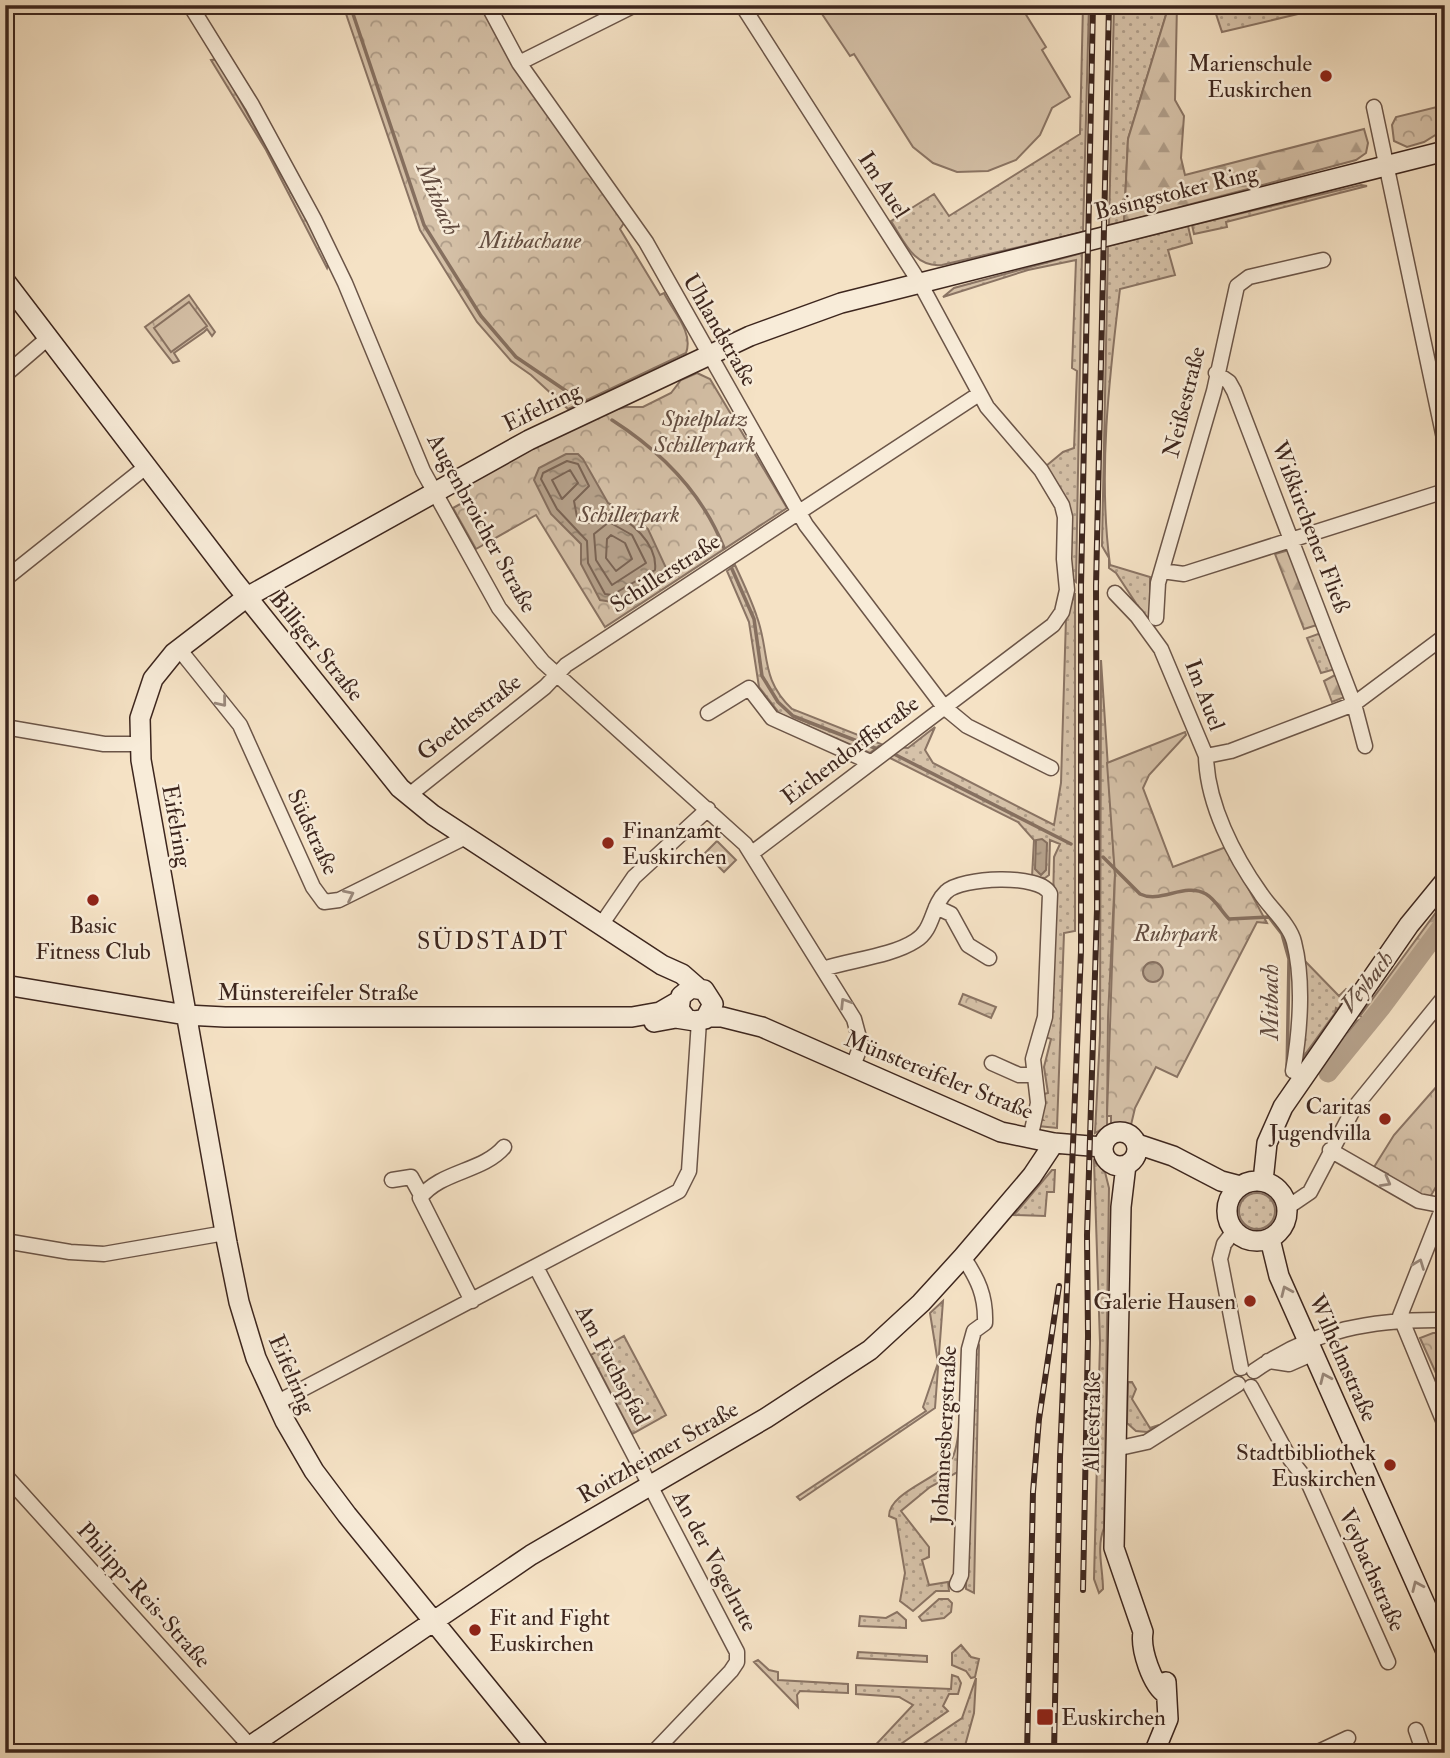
<svg xmlns="http://www.w3.org/2000/svg" width="1450" height="1758" font-family="'IM FELL Double Pica',serif">
<style>
.grass{fill:url(#grass-dots);stroke:#8a7464;stroke-width:2}
.forest{fill:url(#forest-firs);stroke:#8a7464;stroke-width:2}
.park{fill:url(#park-crowns);stroke:#8a7464;stroke-width:2}
.pitch{fill:#d6c2a9;stroke:#8a7464;stroke-width:2}
.water{fill:url(#water-ripples);stroke:#867060;stroke-width:2}
.lines{fill:none;stroke-linecap:round;stroke-linejoin:round}
.shore{stroke:#7a6455;stroke-width:2}
.stream{stroke:#867060;stroke-width:3.5}
.river{stroke:#b6a28c;stroke-width:19}
.street-casing{stroke:#6b5548;stroke-width:17}
.secondary-casing{stroke:#3d261e;stroke-width:22}
.street{stroke:#f8ecd9;stroke-width:14}
.secondary{stroke:#f8ecd9;stroke-width:19}
.rail-casing{stroke:#3d261e;stroke-width:6}
.rail{stroke:#f8ecd9;stroke-width:3.5;stroke-dasharray:10;stroke-linecap:butt}
.oneway{stroke:#9a897c}
.poi-dot{fill:#8f2418;stroke:#f8ecd9;stroke-width:2.5}
.labels{text-anchor:middle;dominant-baseline:central;stroke-width:5;stroke-linejoin:round;paint-order:stroke}
.poi-label{font-size:23px;fill:#3d261e;stroke:#f8ecd9;text-anchor:end}
.street-label{font-size:23px;fill:#3d261e;stroke:#f8ecd9}
.park-label{font-size:23px;font-style:italic;fill:#634d41;stroke:#f8ecd9}
.water-label{font-size:24px;font-style:italic;fill:#614b3f;stroke:#f8ecd9}
.neighbourhood-label{font-size:24px;letter-spacing:2px;fill:#3d261e;stroke:#f8ecd9}
</style>
<defs>
<pattern id="grass-dots" width="8" height="8" patternUnits="userSpaceOnUse" patternTransform="scale(1.75)"><rect width="8" height="8" fill="#d6c2a9"/><path d="M2 2h.1M6 6h.1" fill="none" stroke="#af9d89" stroke-width="1.8" stroke-linecap="round"/></pattern>
<pattern id="forest-firs" width="22" height="20" patternUnits="userSpaceOnUse" patternTransform="scale(1.75)"><rect width="22" height="20" fill="#d6c2a9"/><path d="M5 1l3.5 6h-7zM16 11l3.5 6h-7z" fill="#af9d89"/></pattern>
<pattern id="park-crowns" width="20" height="18" patternUnits="userSpaceOnUse" patternTransform="scale(1.75)"><rect width="20" height="18" fill="#d6c2a9"/><path d="M2 6a3 3 0 1 1 6 0M12 15a3 3 0 1 1 6 0" fill="none" stroke="#af9d89"/></pattern>
<pattern id="water-ripples" width="26" height="14" patternUnits="userSpaceOnUse" patternTransform="scale(1.75)"><rect width="26" height="14" fill="#b6a28c"/><path d="M2 4q2-2 4 0t4 0M15 11q2-2 4 0t4 0" fill="none" stroke="#958472"/></pattern>
</defs>
<rect width="100%" height="100%" fill="#f5e2c5"/>
<filter id="stains"><feTurbulence type="fractalNoise" baseFrequency=".00286" numOctaves="4"/><feColorMatrix values="0 0 0 0 .2 0 0 0 0 .09 0 0 0 0 .02 0 0 0 .5 -.17"/></filter>
<radialGradient id="worn" r=".72"><stop offset=".6" stop-color="#630" stop-opacity="0"/><stop offset="1" stop-color="#630" stop-opacity=".3"/></radialGradient>
<path class="grass" d="M1083,5H1089L1083,232L942,265C914,268 904,241 891,221L934,194L949,216L1080,134Z
M1114,5H1169L1128,139L1124,222L1109,225Z
M1213,5H1296L1298,14L1222,32Z
M217,59L329,261L327,268L266,150L211,60Z
M1361,185L1367,186L1226,222L1227,227L1194,234L1192,225Z
M1188,226L1192,243L1168,250L1175,275L1120,289C1109,379 1098,474 1110,565L1150,577V610L1154,621L1149,623L1116,573L1109,568V558L1102,546L1108,246Z
M1082,253L1076,582C1062,571 1072,544 1070,528C1069,509 1054,484 1046,466L1063,452L1074,448L1077,371L1072,368L1076,260L1028,270L943,297L954,288Z
M735,565C743,582 751,599 757,617C770,653 760,679 792,709L881,744L870,753L780,714L759,687L749,622L727,571Z
M1075,593V931L1064,933L1057,1128L1038,1126L1039,1120H1043L1040,1117V1095L1048,1093L1044,1067L1051,1039L1043,1036L1051,1004L1054,857L1060,844L1050,840L1049,875L1045,878L1032,877L1034,840L1018,822L886,756L898,747L908,748L935,727L925,750L933,763L1054,825L1061,783L1066,618Z
M1318,634L1325,637L1335,669L1321,673L1307,638Z
M1101,660L1115,875L1108,1017L1107,1126L1095,1133L1100,1035Z
M1302,958L1339,996L1346,989L1350,992L1338,1009L1336,1008L1335,1013L1301,1060Z
M1094,1161L1105,1172L1109,1188L1104,1528C1096,1548 1103,1568 1103,1589L1099,1593L1094,1579L1100,1343Z
M1052,1170H1055L1054,1192H1047L1045,1216L1014,1215Z
M1239 1211a18 18 0 1 1 36 0a18 18 0 1 1-36 0Z
M943,1301L935,1408L800,1500L797,1497L926,1411L923,1407L938,1363L930,1313Z
M624,1336L666,1415L632,1434L591,1355Z
M978,1343L979,1345L974,1593L966,1589L972,1347Z
M962,1347L958,1472L930,1487L901,1511L929,1547V1557L922,1560L929,1585L948,1582L949,1591H936L913,1611L900,1601L905,1573L896,1519L889,1516C889,1492 939,1479 951,1460C963,1443 961,1370 962,1347Z
M1128,1382H1132L1136,1389L1132,1399L1150,1428L1159,1425L1147,1432L1136,1431L1127,1423Z
M939,1599H948L952,1603L951,1612L944,1618L922,1621L919,1617Z
M897,1612L906,1620V1628L859,1626L860,1616L886,1618Z
M961,1645L971,1657L979,1659L975,1677L971,1678L966,1671L952,1665V1653Z
M858,1652L927,1656V1662L857,1658Z
M758,1660L769,1670L778,1672V1680L848,1684V1693L800,1691L797,1695L798,1707L754,1662Z
M952,1675L958,1677L961,1683L958,1694H949L943,1706L948,1711L888,1753H868L913,1705L899,1697L856,1694V1685L951,1689Z
M976,1678L974,1713L963,1753H910L962,1718Z"/>
<path class="forest" d="M1169,5H1177L1175,100L1184,116L1181,158L1185,175L1364,129L1368,143L1366,153L1356,160L1124,222L1128,139Z
M1289,550L1320,624L1304,629L1275,554Z
M1337,674L1347,696L1332,702L1324,681Z
M1445,900V935L1334,1078L1324,1070L1357,1021L1363,1018L1360,1016Z"/>
<path class="park" d="M343,5H481L514,66L624,223L620,229L660,295L664,293C672,310 694,332 686,353L568,409L531,375L511,361L477,322L420,230Z
M1445,105V129L1424,142L1407,147L1394,141L1392,125L1396,117Z
M189,295L215,332L212,336L207,329L204,332L174,353L179,361L173,363L145,327Z
M697,373L710,379L787,508L605,627L536,515L476,549L453,508L464,502L460,487L597,414L626,407H643L671,393L681,380Z
M1185,732L1186,735L1149,775L1143,788L1173,867L1226,847L1267,923L1257,922L1177,1077L1156,1067L1135,1108L1131,1125L1111,1124V1116H1107L1115,875L1107,763Z
M963,994L996,1007L991,1018L959,1004Z
M1445,1077V1171L1429,1199L1387,1178L1388,1174L1374,1167L1394,1135Z
M1433,1333H1445V1393L1420,1338Z"/>
<path class="pitch" d="M823,5H1020L1046,47L1042,50L1070,97L1052,108L1040,135L1016,160L988,171L957,172L933,163L913,147L854,54L850,56L822,14L826,11Z
M189,302L207,326L171,352L154,328Z
M717,841L736,860L724,872L705,853Z"/>
<path class="water" d="M566,454H578L583,459L608,503L634,517L648,529L667,570L612,602L600,600L581,564V544L551,514L534,480L539,468Z
M1042,839L1047,843L1046,870L1041,875L1035,869L1036,840Z
M1143 972a10 10 0 1 1 20 0a10 10 0 1 1-20 0Z"/>
<g class="lines">
<path class="shore" d="M567,461L578,464L589,486L574,501L577,517L589,523L598,520L607,511C630,519 658,544 655,570L612,595L605,594L588,563L587,541L557,509L541,479L543,473Z
M570,470L578,483L562,499L552,480Z
M609,522L632,535L646,563L612,585L596,560L594,534Z
M611,535L625,543L632,559L616,571L606,558L607,539Z"/>
<path class="stream" d="M350,5L424,225L481,316L516,357L578,399
M612,420C662,452 702,492 724,548
M732,569L754,619L762,676L778,702L793,716L875,748
M892,753L1071,844
M1103,857L1140,894C1161,904 1184,882 1206,894C1216,900 1221,911 1229,919L1269,917L1282,934L1289,959L1287,1075"/>
<path class="river" d="M1328,1073L1381,1008L1445,922"/>
<defs>
<path id="street" d="M190,5L252,105L314,219L345,283L423,471L499,608L543,662L745,844L854,1019L861,1045L853,1066
M488,5L519,63L646,242L806,525L944,707L967,726L1051,768
M742,5L920,283L987,407L1041,470L1062,505L1065,517L1064,559L1067,590L1062,612L1053,625L752,853
M519,63L635,5
M1374,107L1445,443
M1216,373L1229,382L1234,391L1354,704L1365,746
M5,375L48,338
M1162,571L1184,574L1445,491
M5,579L147,466
M1115,593L1137,616L1161,649L1206,756
M1156,618L1158,583L1214,391L1237,286L1249,277L1323,260
M179,649L240,725L313,887L324,902L339,900L466,837
M708,713L749,688L772,718L870,762
M5,727L104,744H139
M1206,756C1207,804 1234,856 1261,894C1271,909 1290,925 1294,942C1304,981 1300,1032 1293,1071
M1206,756L1231,751L1354,704L1445,636
M408,796L545,687L566,665L979,394
M936,907L951,914L968,945L989,958
M601,925L634,877L708,809
M823,969C850,960 892,956 915,941C934,930 931,906 946,892C961,877 1041,873 1050,894L1045,1017L1033,1059L1038,1103L1030,1139
M992,1063L1019,1075H1032
M1330,1150L1419,1201L1445,1206
M392,1180L411,1177L421,1195
M1445,1202L1400,1316L1445,1425
M1288,1207L1310,1192L1354,1108L1445,996
M1234,1231L1224,1244L1220,1259L1241,1368
M5,1241L70,1252L104,1254L225,1233
M536,1267L737,1652V1662L731,1671L653,1753
M472,1301L420,1198C440,1171 483,1172 504,1147
M1268,1361L1289,1364L1314,1353
M1254,1371C1314,1329 1373,1319 1445,1320
M1251,1387L1290,1459L1308,1482L1388,1662
M276,1403L679,1191L689,1171L699,1021
M1115,1449L1147,1442L1238,1384
M5,1475L249,1745
M957,1584L961,1575L969,1349L974,1331L985,1323C986,1296 978,1279 963,1257
M1416,1730L1424,1753
M1316,1753L1348,1738"/>
<path id="secondary" d="M5,281L234,581L400,788L433,815L662,965L682,974L698,988
M5,985L186,1015L225,1017H632L660,1012L679,1001
M707,1017H722L762,1027L1001,1132L1054,1143L1102,1147
M654,1022L676,1018L695,1021L705,1019L713,1004L704,990L691,988L681,996L679,1009L686,1018
M1103 1149a17 17 0 1 1 34 0a17 17 0 1 1-34 0Z
M1137,1144L1173,1156L1221,1181L1240,1186
M1126,1165L1121,1207L1114,1548L1143,1632C1140,1649 1152,1685 1166,1694
M1227 1211a30 30 0 1 1 60 0a30 30 0 1 1-60 0Z
M1263,1181L1267,1143L1283,1107L1409,925L1445,881
M1270,1239L1279,1276L1445,1649
M240,1753L531,1555L766,1418L870,1350L921,1303L963,1257L1032,1176L1054,1143
M541,1753L347,1515L314,1471L285,1421L256,1358L239,1302L227,1243L141,760L140,718L153,679L174,653L247,597L529,440L750,336L841,303L1445,151
M1154,1753L1168,1719L1166,1682"/>
</defs>
<use href="#street" class="street-casing"/>
<use href="#secondary" class="secondary-casing"/>
<use href="#street" class="street"/>
<use href="#secondary" class="secondary"/>
<defs>
<path id="rail" d="M1083,1590L1088,1336L1087,1235L1097,909L1096,586L1109,5
M1027,1753L1033,1492L1039,1419L1059,1286
M1054,1753L1060,1457L1081,951V585L1093,5"/>
</defs>
<use href="#rail" class="rail-casing"/>
<use href="#rail" class="rail"/>
</g>
<defs><path id="oneway-chevron" d="M-2-3.5L2.5 0L-2 3.5" fill="none" stroke-width="1.6" stroke-linecap="round" stroke-linejoin="round" transform="scale(1.75)"/></defs>
<g class="oneway">
<use href="#oneway-chevron" transform="translate(222 702) rotate(51)"/>
<use href="#oneway-chevron" transform="translate(349 895) rotate(-26)"/>
<use href="#oneway-chevron" transform="translate(845 1003) rotate(-122)"/>
<use href="#oneway-chevron" transform="translate(1386 1182) rotate(29)"/>
<use href="#oneway-chevron" transform="translate(1419 1264) rotate(-69)"/>
<use href="#oneway-chevron" transform="translate(1286 1291) rotate(-114)"/>
<use href="#oneway-chevron" transform="translate(1325 1378) rotate(-114)"/>
<use href="#oneway-chevron" transform="translate(1417 1586) rotate(-114)"/>
</g>
<g class="poi-dot">
<circle cx="1326" cy="76" r="7"/>
<circle cx="608" cy="843" r="7"/>
<circle cx="93" cy="900" r="7"/>
<circle cx="1385" cy="1119" r="7"/>
<circle cx="1250" cy="1301" r="7"/>
<circle cx="1390" cy="1465" r="7"/>
<circle cx="475" cy="1630" r="7"/>
<rect x="1036" y="1708" width="18" height="18" rx="3.5"/>
</g>
<g class="labels">
<g class="poi-label">
<text x="1312" y="63">Marienschule<tspan x="1312" dy="26">Euskirchen</tspan></text>
<text x="622" y="830" text-anchor="start">Finanzamt<tspan x="622" dy="26">Euskirchen</tspan></text>
<text x="93" y="925" text-anchor="middle">Basic<tspan x="93" dy="26">Fitness Club</tspan></text>
<text x="1371" y="1106">Caritas<tspan x="1371" dy="26">Jugendvilla</tspan></text>
<text x="1236" y="1301">Galerie Hausen</text>
<text x="1376" y="1452">Stadtbibliothek<tspan x="1376" dy="26">Euskirchen</tspan></text>
<text x="489" y="1617" text-anchor="start">Fit and Fight<tspan x="489" dy="26">Euskirchen</tspan></text>
<text x="1061" y="1717" text-anchor="start">Euskirchen</text>
</g>
<g class="street-label">
<text transform="translate(884 185) rotate(57)">Im Auel</text>
<text transform="translate(1176 192) rotate(-14)">Basingstoker Ring</text>
<text transform="translate(720 330) rotate(60)">Uhlandstraße</text>
<text transform="translate(1184 402) rotate(-76)">Neißestraße</text>
<text transform="translate(542 407) rotate(-26)">Eifelring</text>
<text transform="translate(482 523) rotate(61)">Augenbroicher Straße</text>
<text transform="translate(1311 527) rotate(69)">Wißkirchener Fließ</text>
<text transform="translate(665 573) rotate(-33)">Schillerstraße</text>
<text transform="translate(317 646) rotate(51)">Billiger Straße</text>
<text transform="translate(1205 695) rotate(69)">Im Auel</text>
<text transform="translate(469 717) rotate(-38)">Goethestraße</text>
<text transform="translate(850 750) rotate(-37)">Eichendorffstraße</text>
<text transform="translate(177 826) rotate(80)">Eifelring</text>
<text transform="translate(313 832) rotate(65)">Südstraße</text>
<text x="318" y="992">Münstereifeler Straße</text>
<text transform="translate(939 1075) rotate(22)">Münstereifeler Straße</text>
<text transform="translate(1343 1358) rotate(66)">Wilhelmstraße</text>
<text transform="translate(613 1365) rotate(62)">Am Fuchspfad</text>
<text transform="translate(292 1374) rotate(66)">Eifelring</text>
<text transform="translate(1092 1422) rotate(-89)">Alleestraße</text>
<text transform="translate(944 1435) rotate(-87)">Johannesbergstraße</text>
<text transform="translate(658 1452) rotate(-30)">Roitzheimer Straße</text>
<text transform="translate(715 1561) rotate(62)">An der Vogelrute</text>
<text transform="translate(1372 1570) rotate(66)">Veybachstraße</text>
<text transform="translate(144 1595) rotate(48)">Philipp-Reis-Straße</text>
</g>
<g class="park-label">
<text x="530" y="240">Mitbachaue</text>
<text x="705" y="418">Spielplatz<tspan x="705" dy="26">Schillerpark</tspan></text>
<text x="629" y="514">Schillerpark</text>
<text x="1176" y="933">Ruhrpark</text>
</g>
<g class="water-label">
<text transform="translate(438 199) rotate(67)">Mitbach</text>
<text transform="translate(1367 982) rotate(-52)">Veybach</text>
<text transform="translate(1270 1002) rotate(-90)">Mitbach</text>
</g>
<g class="neighbourhood-label">
<text x="493" y="941">SÜDSTADT</text>
</g>
</g>
<rect width="1450" height="1758" fill="none" stroke="#f5e2c5" stroke-width="28"/>
<rect x="7" y="7" width="1436" height="1744" fill="none" stroke="#3d261e" stroke-width="3.5"/>
<rect x="14" y="14" width="1422" height="1730" fill="none" stroke="#3d261e" stroke-width="2"/>
<rect width="100%" height="100%" filter="url(#stains)"/>
<rect width="100%" height="100%" fill="url(#worn)"/>
</svg>
